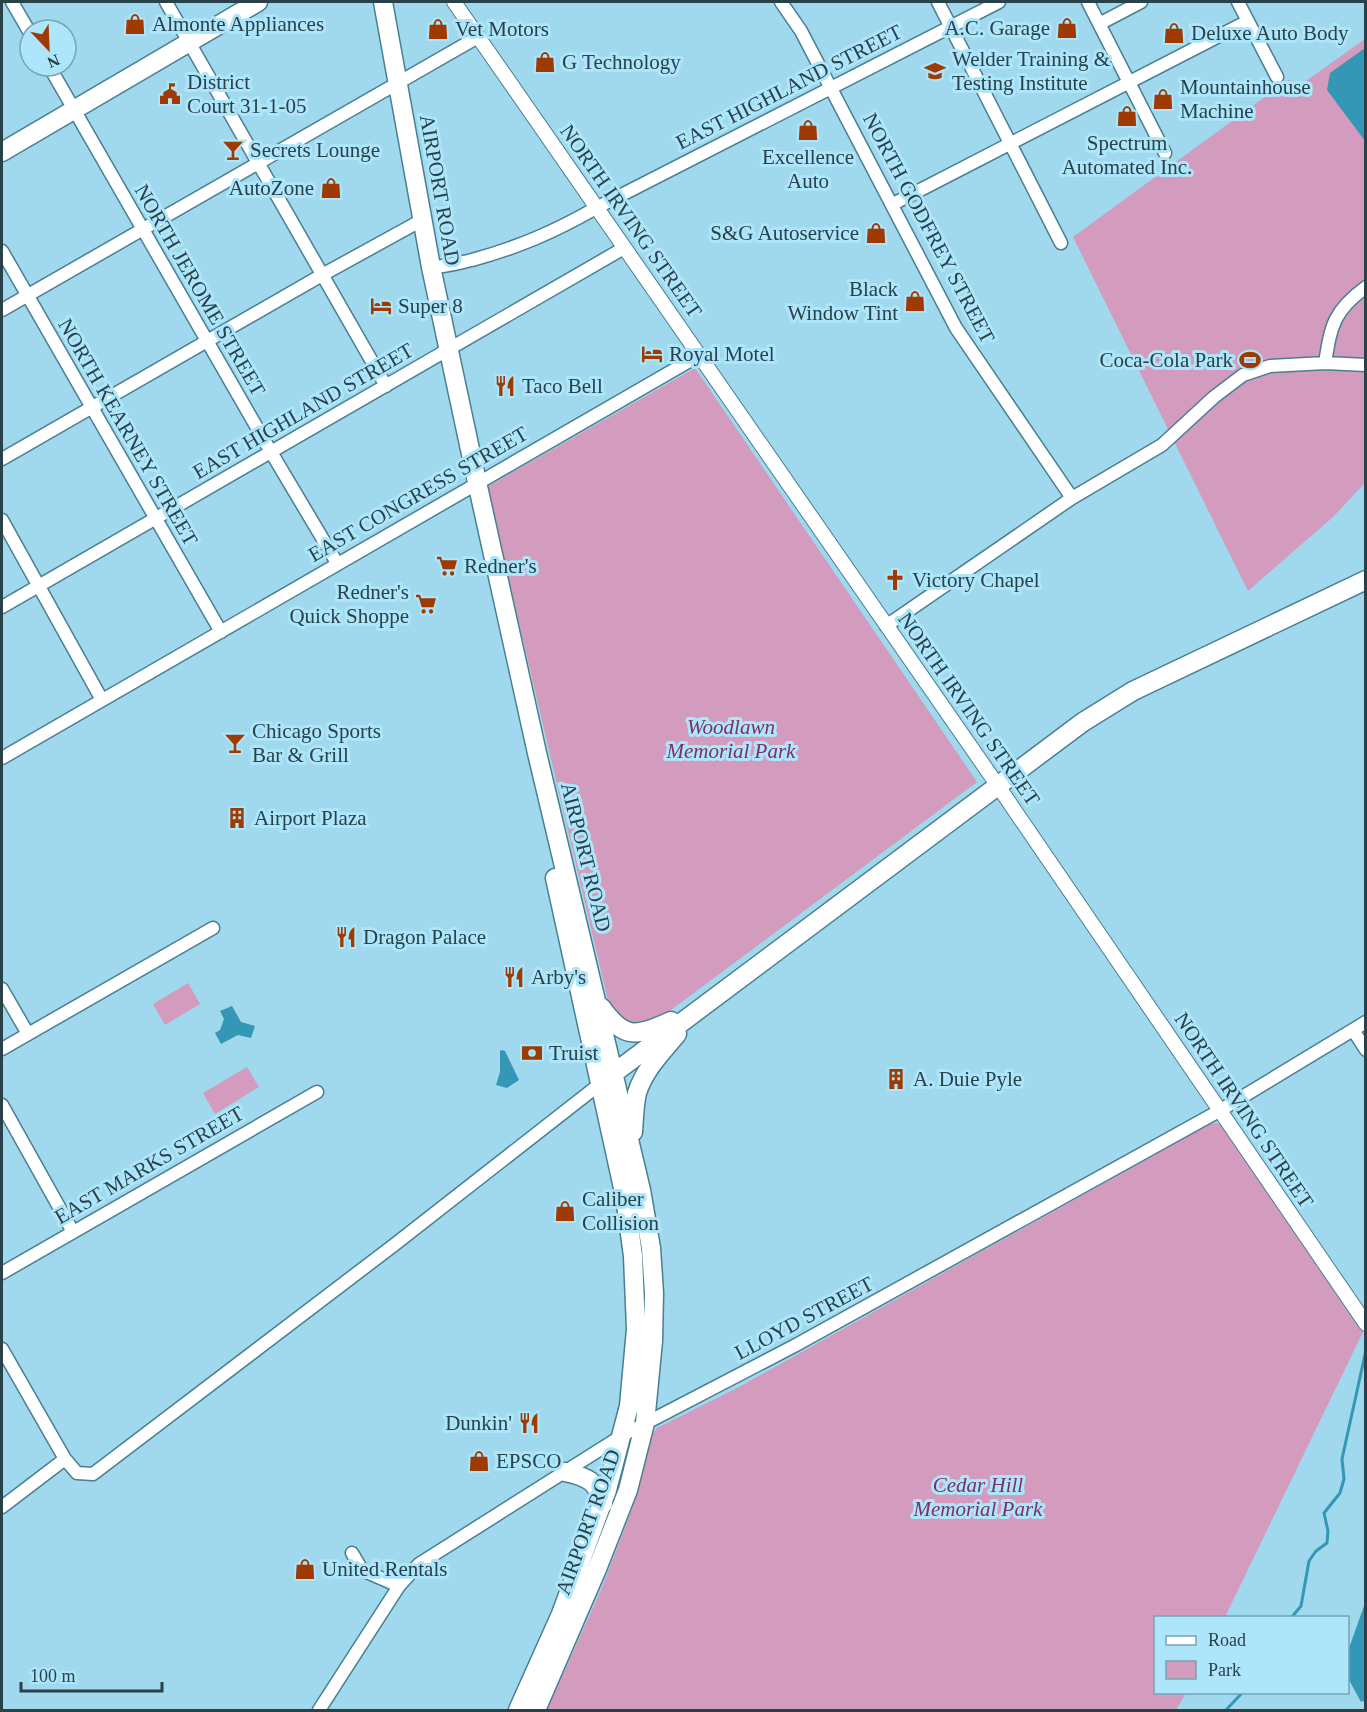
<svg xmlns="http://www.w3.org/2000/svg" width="1367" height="1712" font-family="'Times New Roman',serif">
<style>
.green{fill:#d39bbd}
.water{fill:#3497b5}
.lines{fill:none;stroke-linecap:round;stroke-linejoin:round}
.stream{stroke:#3497b5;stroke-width:3}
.minor-casing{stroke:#497f92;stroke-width:15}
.tertiary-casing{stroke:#497f92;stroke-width:16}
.primary-casing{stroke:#497f92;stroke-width:21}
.minor{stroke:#fff;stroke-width:12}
.tertiary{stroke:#fff;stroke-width:14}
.primary{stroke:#fff;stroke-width:18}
.labels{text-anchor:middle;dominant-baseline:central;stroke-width:6;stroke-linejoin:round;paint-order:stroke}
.poi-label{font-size:21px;fill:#294149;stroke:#ade5fa;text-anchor:start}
.street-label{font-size:21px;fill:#294149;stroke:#ade5fa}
.park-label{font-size:21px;font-style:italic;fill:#802f66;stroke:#ade5fa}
</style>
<rect width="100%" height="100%" fill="#a0d8ed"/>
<path class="green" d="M1365,39V483L1333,517L1248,591L1073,237L1288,80L1303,83Z
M695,368L977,782L671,1010L646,1025L621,1024L610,1009L487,487Z
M188,983L200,1004L165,1025L153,1004Z
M247,1067L259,1087L215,1114L203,1093Z
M1216,1123L1224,1126L1363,1332L1225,1617L1156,1618V1692L1186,1693L1176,1710H547L601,1590L632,1509L650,1437L657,1428L739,1387L1210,1124Z"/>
<path class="water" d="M1365,48V141L1327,90L1330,73Z
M232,1006L241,1022L255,1026L251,1038L238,1035L221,1044L215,1033L220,1030L224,1019L220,1011Z
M502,1050L505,1051L519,1080L507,1088L496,1085L500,1072V1051Z
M1365,1603L1366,1700L1361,1702L1348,1678V1651Z"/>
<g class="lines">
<path class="stream" d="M1291,1618L1301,1606L1309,1561L1316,1551L1327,1543L1328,1531L1324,1513L1340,1493L1344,1479L1342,1459L1366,1350
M1226,1710L1243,1692"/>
<defs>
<path id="minor" d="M12,2L30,33
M166,2L386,386
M781,2L801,31L956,328L1072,498
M938,2L1061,243
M1088,2L1165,153
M1238,2L1277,77
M1099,24L1141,2
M49,66L271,452L337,563
M893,204L1248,21
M2,251L221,632
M431,267C445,267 458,263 472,260C519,247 554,232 596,208L999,2
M1366,287C1333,311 1331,326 1325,363L1366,365
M2,310L478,37
M2,459L322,275L422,220
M2,520L102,700
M2,607L624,248
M886,626L1072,498L1162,445L1214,397L1243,375L1270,366L1325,363
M2,758L698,356
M2,989L28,1034
M1353,1030L1366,1050
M2,1049L213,928
M2,1105L73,1232
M2,1273L317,1092
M2,1349L65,1459L77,1473L93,1474L394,1245L600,1084
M2,1507L65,1459
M352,1553L362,1570L399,1586
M319,1710L399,1586L419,1564L623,1435L796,1345L1219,1111L1366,1022"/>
<path id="tertiary" d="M454,2L998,786L1366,1324"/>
<path id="primary" d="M383,2L431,267L477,482L537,753L641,1190L651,1248L654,1293L653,1341L645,1423L628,1490L597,1569L536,1710
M2,152L258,2
M601,1007C625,1041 637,1036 671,1021
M606,1079L1083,722L1133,691L1366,580
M633,1132C634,1119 634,1106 637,1093C644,1070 662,1052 677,1034
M565,1472C588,1477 597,1481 603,1504
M518,1710L561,1614L607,1490L629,1406L636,1329L633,1256L625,1197L555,878"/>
</defs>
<use href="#minor" class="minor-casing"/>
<use href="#tertiary" class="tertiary-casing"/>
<use href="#primary" class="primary-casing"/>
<use href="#minor" class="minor"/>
<use href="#tertiary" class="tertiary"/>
<use href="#primary" class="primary"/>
</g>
<defs>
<symbol id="shop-bare" viewBox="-9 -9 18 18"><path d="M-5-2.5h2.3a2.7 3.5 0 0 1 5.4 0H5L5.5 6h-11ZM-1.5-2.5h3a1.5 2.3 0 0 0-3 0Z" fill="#9e3a02" stroke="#ade5fa" stroke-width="2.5" paint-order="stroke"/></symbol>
<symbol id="school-bare" viewBox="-9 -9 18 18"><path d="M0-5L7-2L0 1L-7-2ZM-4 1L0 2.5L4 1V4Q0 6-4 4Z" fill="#9e3a02" stroke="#ade5fa" stroke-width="2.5" paint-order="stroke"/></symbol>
<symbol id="civic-bare" viewBox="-9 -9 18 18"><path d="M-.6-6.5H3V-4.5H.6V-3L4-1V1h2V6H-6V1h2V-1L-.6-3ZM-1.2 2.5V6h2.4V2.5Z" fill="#9e3a02" stroke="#ade5fa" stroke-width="2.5" paint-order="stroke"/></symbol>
<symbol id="bar-bare" viewBox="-9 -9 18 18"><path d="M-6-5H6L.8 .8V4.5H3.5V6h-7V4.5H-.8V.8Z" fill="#9e3a02" stroke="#ade5fa" stroke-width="2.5" paint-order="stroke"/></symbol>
<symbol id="hotel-bare" viewBox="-9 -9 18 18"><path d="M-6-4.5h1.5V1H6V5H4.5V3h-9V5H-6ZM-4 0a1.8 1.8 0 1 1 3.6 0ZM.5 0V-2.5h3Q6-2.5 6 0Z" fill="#9e3a02" stroke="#ade5fa" stroke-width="2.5" paint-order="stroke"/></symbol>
<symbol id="stadium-bare" viewBox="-9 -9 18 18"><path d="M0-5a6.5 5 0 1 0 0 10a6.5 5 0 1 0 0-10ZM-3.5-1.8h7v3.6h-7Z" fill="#9e3a02" stroke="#ade5fa" stroke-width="2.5" paint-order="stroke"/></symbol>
<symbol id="restaurant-bare" viewBox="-9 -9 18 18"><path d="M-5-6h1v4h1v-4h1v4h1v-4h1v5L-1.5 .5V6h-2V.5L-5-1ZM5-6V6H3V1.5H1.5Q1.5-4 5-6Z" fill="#9e3a02" stroke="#ade5fa" stroke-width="2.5" paint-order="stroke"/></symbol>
<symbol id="supermarket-bare" viewBox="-9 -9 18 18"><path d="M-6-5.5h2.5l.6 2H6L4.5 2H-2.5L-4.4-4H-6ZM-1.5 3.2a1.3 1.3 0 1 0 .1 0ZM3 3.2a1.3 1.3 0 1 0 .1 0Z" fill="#9e3a02" stroke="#ade5fa" stroke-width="2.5" paint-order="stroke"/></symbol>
<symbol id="church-bare" viewBox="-9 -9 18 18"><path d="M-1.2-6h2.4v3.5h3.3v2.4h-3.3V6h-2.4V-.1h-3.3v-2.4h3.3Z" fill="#9e3a02" stroke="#ade5fa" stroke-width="2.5" paint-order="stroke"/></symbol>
<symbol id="building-bare" viewBox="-9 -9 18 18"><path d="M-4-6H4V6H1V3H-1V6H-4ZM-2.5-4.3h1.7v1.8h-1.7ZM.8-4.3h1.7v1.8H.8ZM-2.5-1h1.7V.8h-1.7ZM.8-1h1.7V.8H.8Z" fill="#9e3a02" stroke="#ade5fa" stroke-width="2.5" paint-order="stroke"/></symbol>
<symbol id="bank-bare" viewBox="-9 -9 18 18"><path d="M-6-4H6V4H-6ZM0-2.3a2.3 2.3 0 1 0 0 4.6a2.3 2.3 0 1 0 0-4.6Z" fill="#9e3a02" stroke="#ade5fa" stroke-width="2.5" paint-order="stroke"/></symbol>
</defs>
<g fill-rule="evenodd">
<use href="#shop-bare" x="120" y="9" width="30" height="30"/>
<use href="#shop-bare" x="1052" y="13" width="30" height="30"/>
<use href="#shop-bare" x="423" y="14" width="30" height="30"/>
<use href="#shop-bare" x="1159" y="18" width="30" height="30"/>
<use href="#shop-bare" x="530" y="47" width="30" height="30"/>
<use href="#school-bare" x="920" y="56" width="30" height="30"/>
<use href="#civic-bare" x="155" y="79" width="30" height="30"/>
<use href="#shop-bare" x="1148" y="84" width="30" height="30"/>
<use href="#shop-bare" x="1112" y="101" width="30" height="30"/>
<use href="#shop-bare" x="793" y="115" width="30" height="30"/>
<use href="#bar-bare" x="218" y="135" width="30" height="30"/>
<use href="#shop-bare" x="316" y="173" width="30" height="30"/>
<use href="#shop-bare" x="861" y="218" width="30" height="30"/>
<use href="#shop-bare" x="900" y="286" width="30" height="30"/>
<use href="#hotel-bare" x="366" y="291" width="30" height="30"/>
<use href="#hotel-bare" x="637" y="339" width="30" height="30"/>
<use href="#stadium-bare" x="1235" y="345" width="30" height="30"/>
<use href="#restaurant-bare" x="490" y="371" width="30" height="30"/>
<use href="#supermarket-bare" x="432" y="551" width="30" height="30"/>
<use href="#church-bare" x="880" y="565" width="30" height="30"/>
<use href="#supermarket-bare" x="411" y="589" width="30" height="30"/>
<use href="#bar-bare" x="220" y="728" width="30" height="30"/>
<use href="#building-bare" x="222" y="803" width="30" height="30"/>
<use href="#restaurant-bare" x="331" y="922" width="30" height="30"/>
<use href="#restaurant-bare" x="499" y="962" width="30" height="30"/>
<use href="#bank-bare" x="517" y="1038" width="30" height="30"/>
<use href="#building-bare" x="881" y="1064" width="30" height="30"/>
<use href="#shop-bare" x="550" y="1196" width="30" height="30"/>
<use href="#restaurant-bare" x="514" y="1408" width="30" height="30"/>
<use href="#shop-bare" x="464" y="1446" width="30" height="30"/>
<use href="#shop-bare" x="290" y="1554" width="30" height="30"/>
</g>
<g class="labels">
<g class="poi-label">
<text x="152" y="24">Almonte Appliances</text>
<text x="1050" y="28" text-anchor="end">A.C. Garage</text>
<text x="455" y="29">Vet Motors</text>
<text x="1191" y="33">Deluxe Auto Body</text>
<text x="952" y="59">Welder Training &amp;<tspan x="952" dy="24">Testing Institute</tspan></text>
<text x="562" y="62">G Technology</text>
<text x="187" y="82">District<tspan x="187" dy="24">Court 31-1-05</tspan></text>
<text x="1180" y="87">Mountainhouse<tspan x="1180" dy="24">Machine</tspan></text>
<text x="1127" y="143" text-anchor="middle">Spectrum<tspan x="1127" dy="24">Automated Inc.</tspan></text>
<text x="250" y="150">Secrets Lounge</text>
<text x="808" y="157" text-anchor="middle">Excellence<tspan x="808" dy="24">Auto</tspan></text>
<text x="314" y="188" text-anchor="end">AutoZone</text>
<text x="859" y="233" text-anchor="end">S&amp;G Autoservice</text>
<text x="898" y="289" text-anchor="end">Black<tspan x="898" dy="24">Window Tint</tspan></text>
<text x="398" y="306">Super 8</text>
<text x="669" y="354">Royal Motel</text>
<text x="1233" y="360" text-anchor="end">Coca-Cola Park</text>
<text x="522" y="386">Taco Bell</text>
<text x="464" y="566">Redner's</text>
<text x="912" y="580">Victory Chapel</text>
<text x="409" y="592" text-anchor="end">Redner's<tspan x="409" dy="24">Quick Shoppe</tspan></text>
<text x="252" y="731">Chicago Sports<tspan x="252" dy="24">Bar &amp; Grill</tspan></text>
<text x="254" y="818">Airport Plaza</text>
<text x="363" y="937">Dragon Palace</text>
<text x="531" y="977">Arby's</text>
<text x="549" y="1053">Truist</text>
<text x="913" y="1079">A. Duie Pyle</text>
<text x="582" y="1199">Caliber<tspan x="582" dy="24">Collision</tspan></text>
<text x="512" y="1423" text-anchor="end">Dunkin'</text>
<text x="496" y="1461">EPSCO</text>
<text x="322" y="1569">United Rentals</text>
</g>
<g class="street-label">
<text transform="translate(789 87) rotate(-27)">EAST HIGHLAND STREET</text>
<text transform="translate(440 190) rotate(80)">AIRPORT ROAD</text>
<text transform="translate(631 221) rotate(55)">NORTH IRVING STREET</text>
<text transform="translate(929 228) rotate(62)">NORTH GODFREY STREET</text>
<text transform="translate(200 290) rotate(60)">NORTH JEROME STREET</text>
<text transform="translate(303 411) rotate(-30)">EAST HIGHLAND STREET</text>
<text transform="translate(128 432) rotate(60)">NORTH KEARNEY STREET</text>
<text transform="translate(418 494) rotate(-30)">EAST CONGRESS STREET</text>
<text transform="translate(969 709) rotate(55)">NORTH IRVING STREET</text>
<text transform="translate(586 857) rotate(76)">AIRPORT ROAD</text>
<text transform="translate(1244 1110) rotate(56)">NORTH IRVING STREET</text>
<text transform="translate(149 1165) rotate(-30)">EAST MARKS STREET</text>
<text transform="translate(804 1318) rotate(-28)">LLOYD STREET</text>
<text transform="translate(588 1522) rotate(-70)">AIRPORT ROAD</text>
</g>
<g class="park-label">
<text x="731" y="727">Woodlawn<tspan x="731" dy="24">Memorial Park</tspan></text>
<text x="978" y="1485">Cedar Hill<tspan x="978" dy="24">Memorial Park</tspan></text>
</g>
</g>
<rect width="1367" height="1712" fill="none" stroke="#294149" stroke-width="6"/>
<rect x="1154" y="1616" width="195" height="78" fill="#ade5fa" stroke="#78a3b3" stroke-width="1.5"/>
<rect x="1166" y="1636" width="30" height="9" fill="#ffffff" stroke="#78a3b3" stroke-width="1.5"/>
<text x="1208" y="1646" font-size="18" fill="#294149">Road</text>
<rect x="1166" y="1661" width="30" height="18" fill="#d39bbd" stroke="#78a3b3" stroke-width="1.5"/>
<text x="1208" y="1676" font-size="18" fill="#294149">Park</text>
<g transform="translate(48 48) rotate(157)"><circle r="28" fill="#ade5fa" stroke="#78a3b3" stroke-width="1.5"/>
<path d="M0-4.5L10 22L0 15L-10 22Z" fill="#9e3a02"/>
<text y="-9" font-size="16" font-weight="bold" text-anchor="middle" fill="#294149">N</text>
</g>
<path d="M21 1682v9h141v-9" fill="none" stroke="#294149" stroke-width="3"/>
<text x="30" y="1682" font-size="18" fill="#294149" stroke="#ade5fa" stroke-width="4.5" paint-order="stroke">100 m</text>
</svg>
